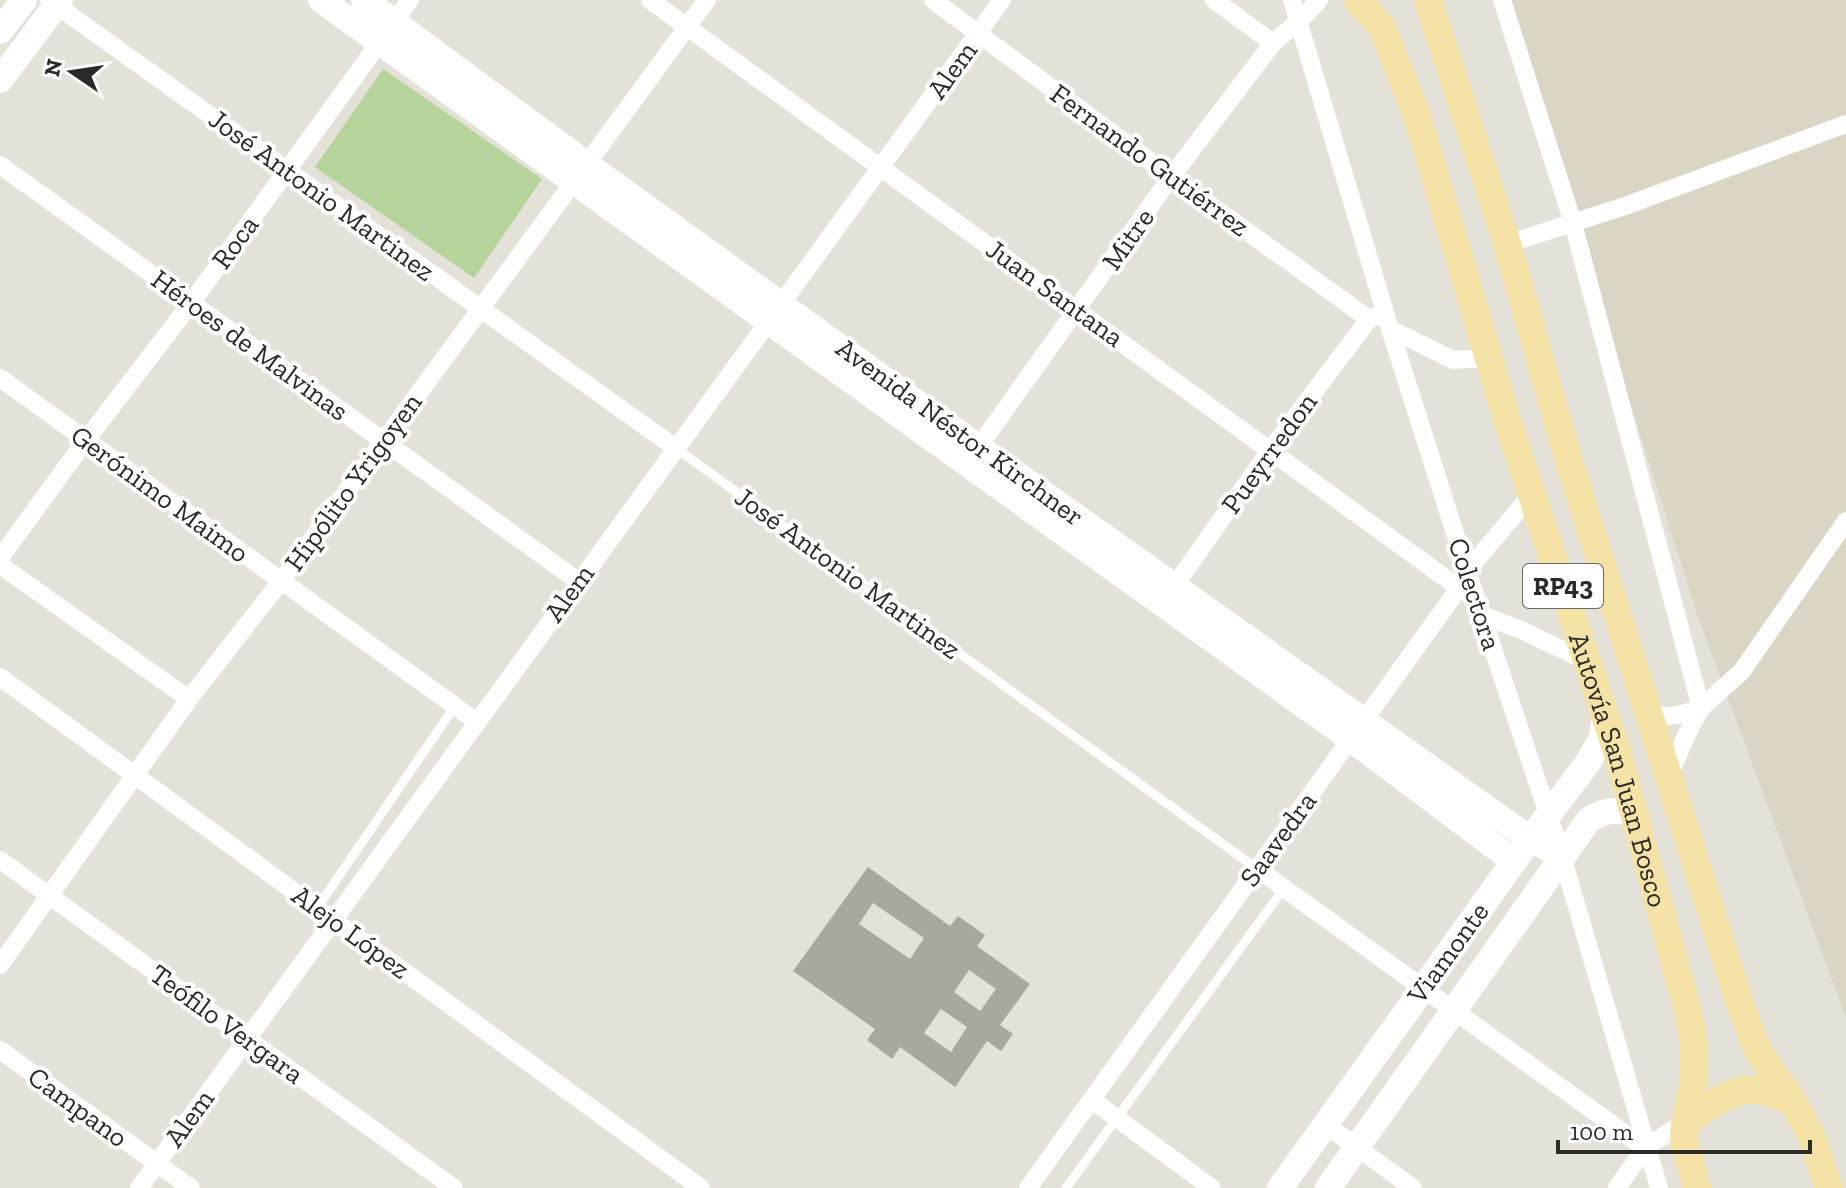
<svg xmlns="http://www.w3.org/2000/svg" width="1846" height="1188" font-family="'Zilla Slab',serif">
<style>
.built{fill:#dad5c5}
.green{fill:#b6d39b}
.building{fill:#aaa79f;fill-rule:evenodd}
.lines{fill:none;stroke-linecap:round;stroke-linejoin:round}
.lane{stroke:#fff;stroke-width:9}
.street{stroke:#fff;stroke-width:18}
.secondary{stroke:#fff;stroke-width:26}
.primary{stroke:#f4e2a6;stroke-width:28}
.labels{text-anchor:middle;dominant-baseline:central;stroke-width:8;stroke-linejoin:round;paint-order:stroke}
.shield{fill:#fff;stroke:#6b6a68;stroke-width:2}
.shield-label{font-size:26px;font-weight:bold;fill:#2b2a27}
.street-label{font-size:28px;fill:#2b2a27;stroke:#fff}
</style>
<rect width="100%" height="100%" fill="#e4e1d9"/>
<path class="built" d="M1502,0H1846V1018L1697,614Z"/>
<path class="green" d="M383,69L542,179L474,278L315,167Z"/>
<path class="building" d="M868,867L950,926L958,916L985,935L977,946L1030,984L1000,1025L1013,1034L1001,1051L987,1041L955,1087L900,1047L892,1059L867,1040L875,1029L793,971ZM873,903L924,938L910,959L859,924ZM969,970L996,989L980,1011L954,992ZM941,1009L967,1027L951,1052L924,1033Z"/>
<g class="lines">
<path class="lane" d="M677,449L1256,868
M317,908L455,706
M1066,1188L1284,888"/>
<path class="street" d="M49,0L677,449
M650,0L1459,588
M933,0L1171,177L1369,319
M1214,0L1273,43
M1292,0L1390,329L1467,571L1562,856L1659,1188
M1502,0L1573,223L1701,708L1742,671L1846,521
M0,165L578,581
M1507,244L1625,206L1846,124
M1390,329L1453,360L1489,358
M0,378L477,722
M972,456L1171,177L1273,43L1299,21L1319,0
M0,558L86,440L192,302L410,0
M0,565L189,699
M1168,595L1271,449L1369,319L1378,316
M1481,615L1519,629L1588,662
M0,677L701,1188
M1648,713C1668,719 1682,715 1701,708L1687,734L1668,778
M0,860L454,1188
M1256,868L1645,1148
M0,965L189,699L281,581L707,0
M0,1050L191,1188
M1092,1100L1212,1188
M1325,1124L1413,1188
M139,1188C424,790 717,398 1002,0
M1028,1188L1459,588L1467,571L1532,494
M1617,1188L1645,1148L1685,1122"/>
<path class="secondary" d="M321,0L1351,739L1514,861
M364,0L586,164L978,447L1530,839L1562,856
M0,31L24,0
M0,80L60,0
M1280,1188L1530,839L1587,764L1602,737L1605,714
M1328,1188L1588,821C1604,809 1614,810 1634,813"/>
<g class="primary">
<path id="s1" d="M1358,0L1382,27L1417,116L1508,423L1618,754L1689,1016L1693,1039V1085L1685,1122L1684,1141L1697,1188"/>
<path d="M1428,0L1507,244L1568,458L1741,1007L1758,1051L1793,1102L1811,1135L1829,1188"/>
<path d="M1685,1122C1729,1095 1741,1076 1792,1102"/>
</g>
</g>
<g class="labels">
<rect class="shield" x="1523" y="564" width="80" height="44" rx="6"/>
<g class="shield-label">
<text x="1563" y="586">RP43</text>
</g>
<g class="street-label">
<text transform="translate(952 70) rotate(-54)">Alem</text>
<text transform="translate(1150 160) rotate(36)">Fernando Gutiérrez</text>
<text transform="translate(322 195) rotate(36)">José Antonio Martinez</text>
<text transform="translate(1128 239) rotate(-55)">Mitre</text>
<text transform="translate(235 242) rotate(-54)">Roca</text>
<text transform="translate(1055 293) rotate(36)">Juan Santana</text>
<text transform="translate(250 345) rotate(36)">Héroes de Malvinas</text>
<text transform="translate(960 432) rotate(36)">Avenida Néstor Kirchner</text>
<text transform="translate(1269 453) rotate(-54)">Pueyrredon</text>
<text transform="translate(353 482) rotate(-54)">Hipólito Yrigoyen</text>
<text transform="translate(160 494) rotate(36)">Gerónimo Maimo</text>
<text transform="translate(848 573) rotate(36)">José Antonio Martinez</text>
<text transform="translate(569 593) rotate(-54)">Alem</text>
<text transform="translate(1475 594) rotate(72)">Colectora</text>
<text stroke="none"><textPath href="#s1" startOffset="816">Autovía San Juan Bosco</textPath></text>
<text transform="translate(1278 839) rotate(-54)">Saavedra</text>
<text transform="translate(351 932) rotate(36)">Alejo López</text>
<text transform="translate(1448 953) rotate(-54)">Viamonte</text>
<text transform="translate(227 1024) rotate(36)">Teófilo Vergara</text>
<text transform="translate(78 1107) rotate(36)">Campano</text>
<text transform="translate(189 1118) rotate(-54)">Alem</text>
</g>
</g>
<g transform="translate(72 72) rotate(283)" stroke="#ffffff" stroke-width="6" paint-order="stroke">
<path d="M0-6L14 30L0 20L-14 30Z" fill="#2b2a27"/>
<text y="-12" font-size="22" font-weight="bold" text-anchor="middle" fill="#2b2a27">N</text>
</g>
<path d="M1558 1140v12h252v-12" fill="none" stroke="#2b2a27" stroke-width="4"/>
<text x="1570" y="1140" font-size="24" fill="#2b2a27" stroke="#ffffff" stroke-width="6" paint-order="stroke">100 m</text>
</svg>
